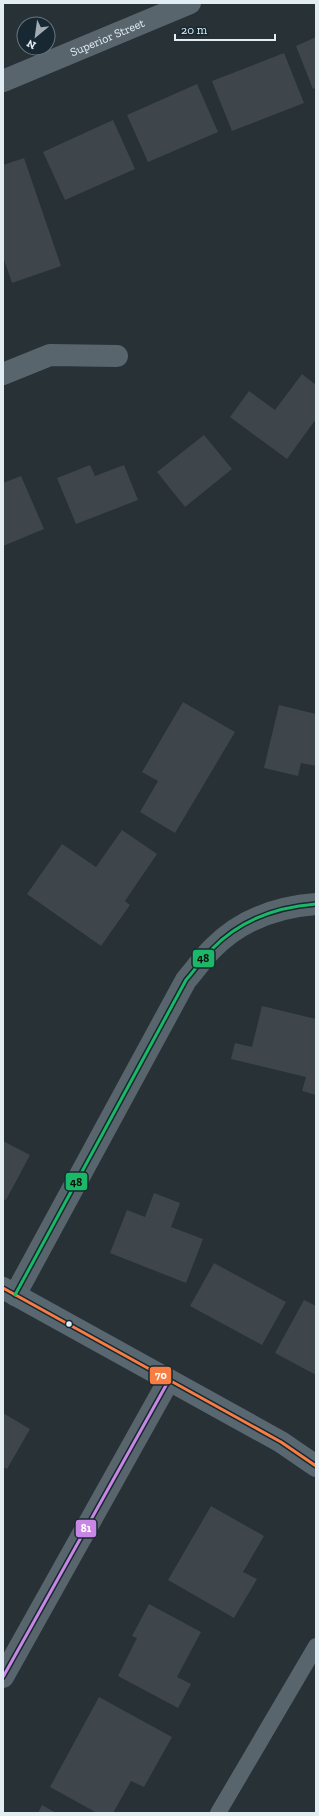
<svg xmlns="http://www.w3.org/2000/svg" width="319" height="1816" font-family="'Zilla Slab',serif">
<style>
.building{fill:#3e464b}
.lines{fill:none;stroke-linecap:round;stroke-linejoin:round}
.lane{stroke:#59656c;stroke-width:16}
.street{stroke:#59656c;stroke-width:22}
.secondary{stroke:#596771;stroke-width:22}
.bus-1-casing{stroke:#172832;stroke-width:6}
.bus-2-casing{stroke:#172832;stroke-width:6}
.bus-3-casing{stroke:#172832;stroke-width:6}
.bus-1{stroke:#f77d43;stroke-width:3}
.bus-2{stroke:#1ab867;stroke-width:3}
.bus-3{stroke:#c787e3;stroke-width:3}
.bus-dot{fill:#e2edf3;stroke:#172832;stroke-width:1.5}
.labels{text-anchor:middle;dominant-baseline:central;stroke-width:3;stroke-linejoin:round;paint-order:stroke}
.street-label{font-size:12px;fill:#e2edf3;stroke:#172832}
.line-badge{stroke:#172832;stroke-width:1.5}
.badge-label{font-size:11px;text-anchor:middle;font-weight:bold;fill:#fff}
.pale-badge-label{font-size:11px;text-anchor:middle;font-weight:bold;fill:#111}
</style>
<rect width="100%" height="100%" fill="#273136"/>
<path class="building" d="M316,37V88L313,89L296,46Z
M284,53L304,103L232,131L212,81Z
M197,84L218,132L148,162L127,115Z
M113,120L135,169L65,200L43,152Z
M24,158L61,266L12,283L3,257V165Z
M302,374L316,385V419L287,459L230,417L249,391L275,410Z
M204,435L232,469L185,507L157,472Z
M90,465L95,476L124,465L138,500L76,524L57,478Z
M21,476L44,529L3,546V483Z
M183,702L235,732L175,833L140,812L158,781L142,772Z
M279,705L316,714V766L301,763L298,776L264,768Z
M122,830L157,854L125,901L130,905L101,946L27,894L62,844L96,867Z
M262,1006L316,1019V1095L302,1091L306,1077L231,1059L235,1043L252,1047Z
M3,1141L30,1155L6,1200L3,1199Z
M154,1193L180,1203L171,1227L203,1239L186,1283L110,1253L127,1210L145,1217Z
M214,1263L286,1302L262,1345L190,1306Z
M304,1300L316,1306V1375L275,1353Z
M3,1413L30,1429L7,1469L3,1467Z
M211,1506L264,1536L243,1572L257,1579L234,1618L168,1580Z
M149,1604L201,1632L177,1677L191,1684L178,1708L118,1676L137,1638L132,1636Z
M99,1697L172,1737L144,1787L131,1781L113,1813H97L50,1787Z
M42,1805L56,1813H38Z"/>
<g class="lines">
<path class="lane" d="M218,1813L316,1646"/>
<g class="street">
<path id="s1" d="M3,81L190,3"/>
<path d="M3,374L50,355L117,356"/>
<path d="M15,1295L186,980C195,970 202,959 212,949C240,920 276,907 316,904"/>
<path d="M3,1677L169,1380"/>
</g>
<path class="secondary" d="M3,1288L281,1442L316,1466"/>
<defs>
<path id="bus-1" d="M3,1288L281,1442L316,1466"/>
<path id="bus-2" d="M15,1295L186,980C195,970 202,959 212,949C240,920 276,907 316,904"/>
<path id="bus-3" d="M3,1677L169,1380"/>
</defs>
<use href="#bus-1" class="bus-1-casing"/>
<use href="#bus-2" class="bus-2-casing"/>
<use href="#bus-3" class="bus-3-casing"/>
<use href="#bus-1" class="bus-1"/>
<use href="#bus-2" class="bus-2"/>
<use href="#bus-3" class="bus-3"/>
</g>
<circle class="bus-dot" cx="69" cy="1324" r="3.5"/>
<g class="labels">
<g class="street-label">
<text stroke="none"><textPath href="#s1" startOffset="113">Superior Street</textPath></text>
</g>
</g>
<g class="line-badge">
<rect x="192" y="949" width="23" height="19" rx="4" fill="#1ab867"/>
<rect x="65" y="1172" width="23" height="19" rx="4" fill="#1ab867"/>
<rect x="149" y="1366" width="23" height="19" rx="4" fill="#f77d43"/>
<rect x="75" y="1519" width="22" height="19" rx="4" fill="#c787e3"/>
</g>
<g class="badge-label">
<text x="161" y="1379">70</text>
<text x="86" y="1532">81</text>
</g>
<g class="pale-badge-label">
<text x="203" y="962">48</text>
<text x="76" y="1186">48</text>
</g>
<rect width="319" height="1816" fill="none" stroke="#e2edf3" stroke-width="8"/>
<g transform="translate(36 36) rotate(209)"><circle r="19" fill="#172832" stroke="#68777f"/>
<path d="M0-3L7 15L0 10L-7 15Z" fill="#a1abb1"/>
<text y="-6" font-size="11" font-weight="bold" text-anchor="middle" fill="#e2edf3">N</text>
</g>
<path d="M175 34v6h100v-6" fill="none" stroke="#e2edf3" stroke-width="2"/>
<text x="181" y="34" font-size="12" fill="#e2edf3" stroke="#172832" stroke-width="3" paint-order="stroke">20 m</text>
</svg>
